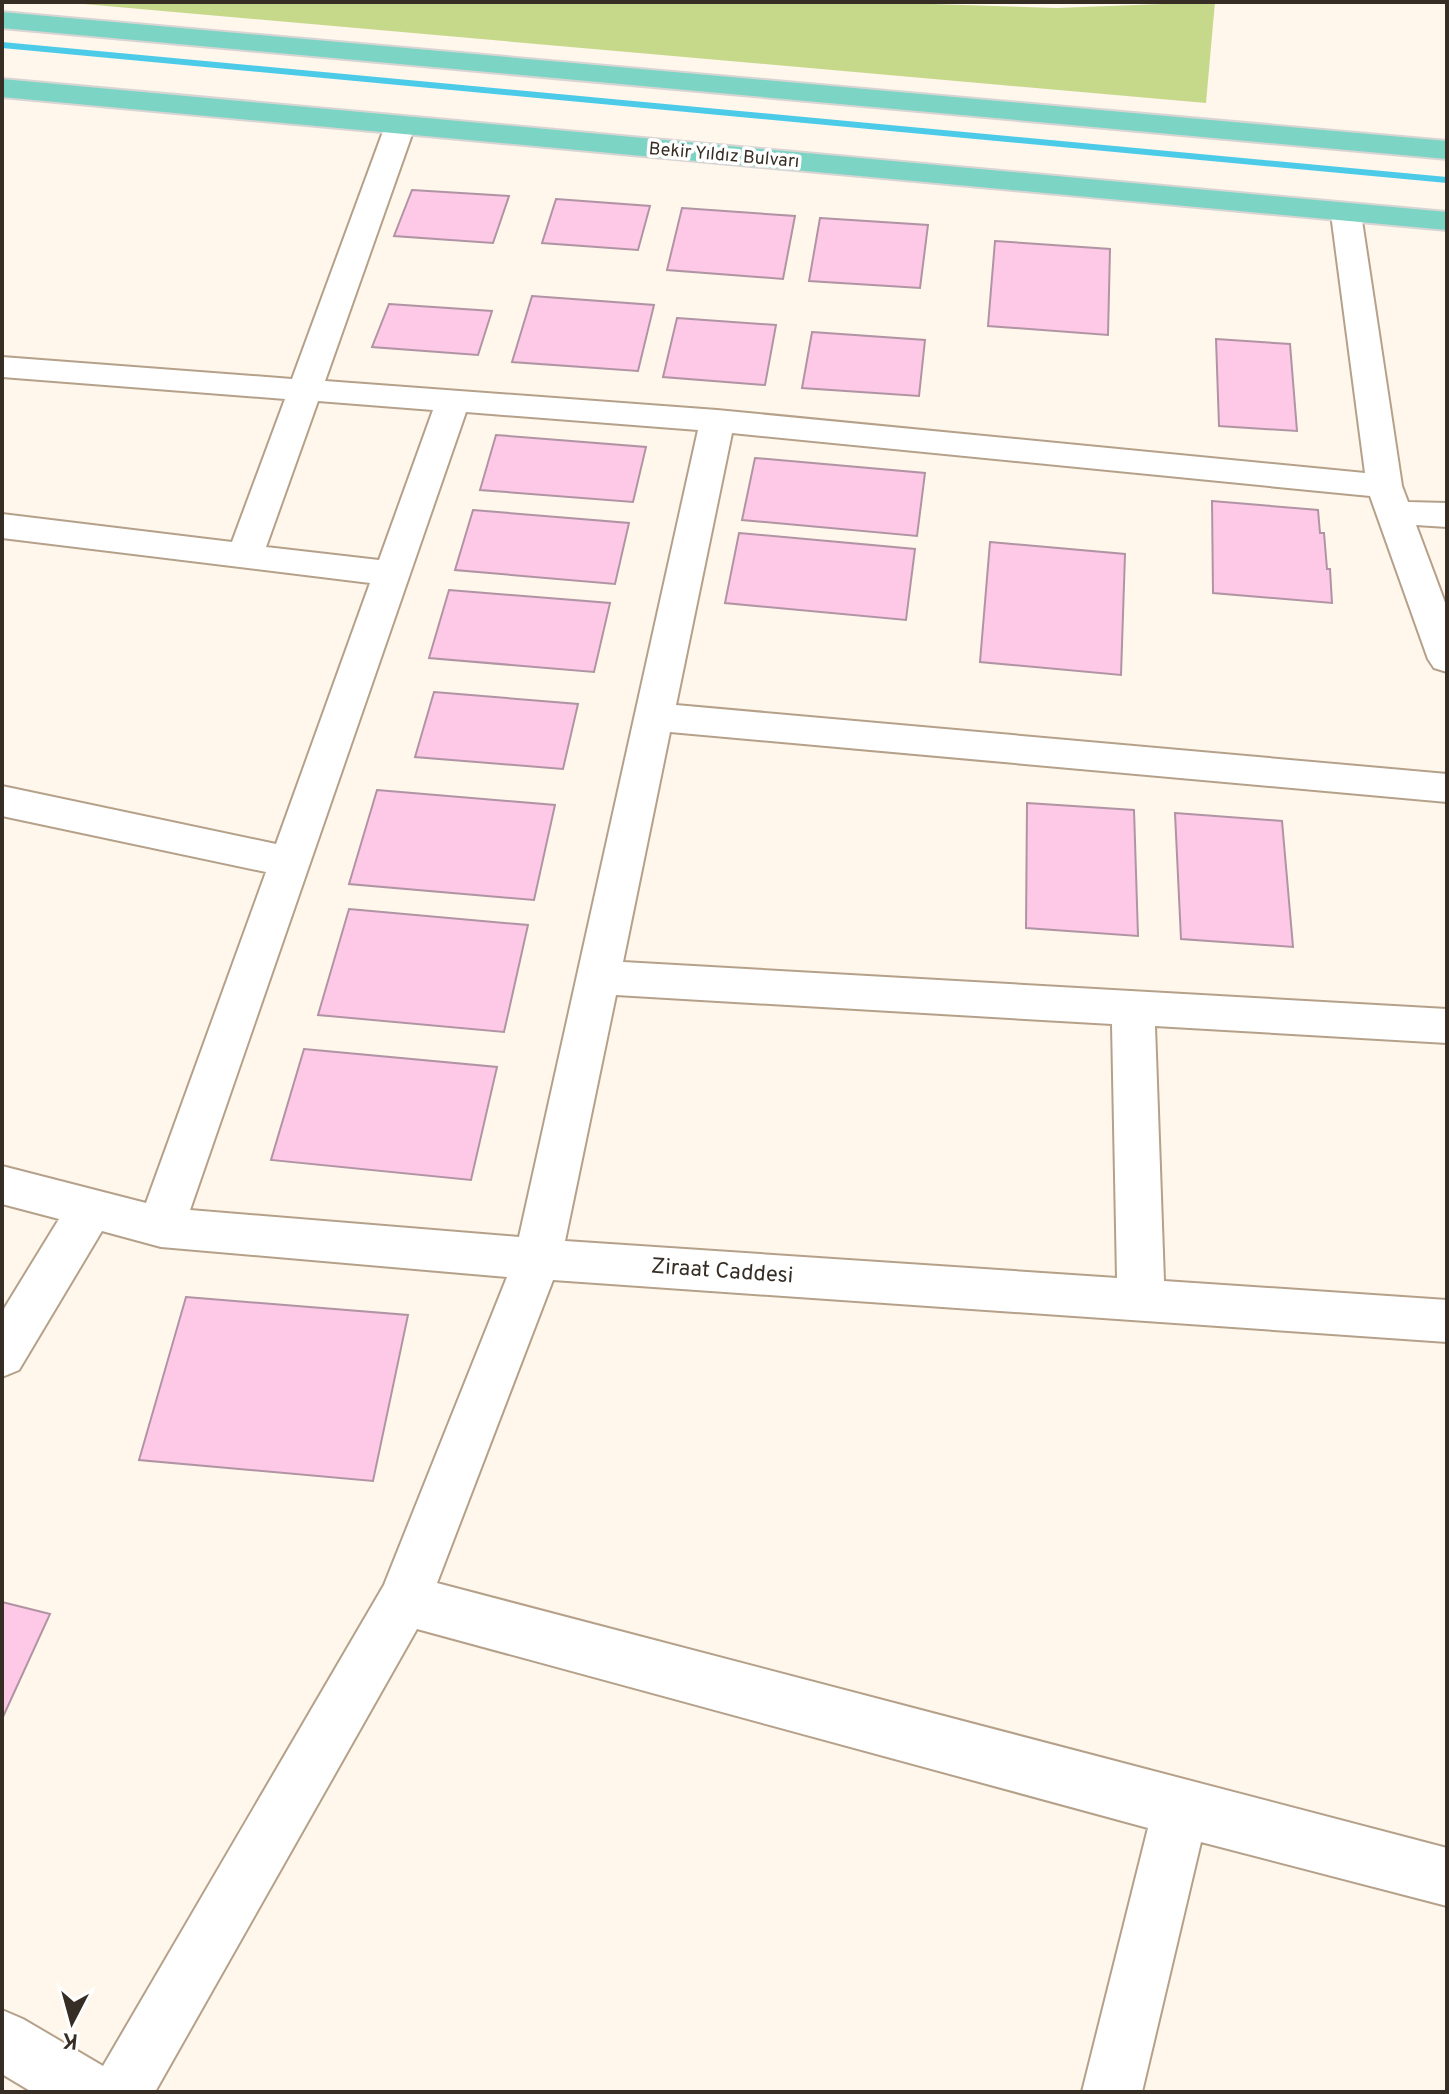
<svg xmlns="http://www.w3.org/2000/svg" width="1449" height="2094" font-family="Overpass,sans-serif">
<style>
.green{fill:#c6d98a}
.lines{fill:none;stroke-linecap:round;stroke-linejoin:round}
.stream{fill:#4ccbe8;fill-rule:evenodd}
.building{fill:#fdc9e6;stroke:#b194a4;stroke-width:2}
.minor-casing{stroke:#b5a18a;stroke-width:4}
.major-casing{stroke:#d7d5d3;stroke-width:4}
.minor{fill:#fff;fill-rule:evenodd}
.major{fill:#7cd4c5;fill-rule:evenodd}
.labels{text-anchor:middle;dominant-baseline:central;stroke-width:7;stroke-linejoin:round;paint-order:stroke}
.far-street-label{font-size:18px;fill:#362e25;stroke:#fff}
.street-label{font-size:22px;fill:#362e25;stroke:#fff}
</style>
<rect width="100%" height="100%" fill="#fff6ec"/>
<path class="green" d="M61,2H871L1057,8L1215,2L1206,103Z"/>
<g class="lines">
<path class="stream" d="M2,42L1447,177V183L2,48Z"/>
</g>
<path class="building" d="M412,190L509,196L493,243L394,236Z
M556,199L650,206L638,250L542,243Z
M682,208L795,216L783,279L667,270Z
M820,218L928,225L920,288L809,281Z
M995,241L1110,249L1108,335L988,326Z
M532,296L654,305L638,371L512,362Z
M389,304L492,311L478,355L372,347Z
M677,318L776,325L765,385L663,377Z
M812,332L925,340L919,396L802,388Z
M1216,339L1290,344L1297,431L1219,426Z
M496,435L646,447L633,502L480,490Z
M755,458L925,473L917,536L742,520Z
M1212,501L1318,510L1320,533H1324L1327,569H1330L1332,603L1213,593Z
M473,510L629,523L615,584L455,570Z
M739,533L915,549L906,620L725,603Z
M990,542L1125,554L1121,675L980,662Z
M449,590L610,603L594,672L429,658Z
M434,692L578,704L563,769L415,757Z
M377,790L555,805L534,900L349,884Z
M1027,803L1134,810L1138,936L1026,928Z
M1175,813L1282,821L1293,947L1181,939Z
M349,909L528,925L504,1032L318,1015Z
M304,1049L497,1067L471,1180L271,1160Z
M186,1297L408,1315L373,1481L139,1460Z
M2,1602L50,1614L2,1719Z"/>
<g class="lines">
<defs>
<path id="minor" d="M400,117L410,120L415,126L325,381L717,410L1365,473L1331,214L1335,207L1346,205L1357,207L1361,214L1402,486L1408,502L1447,503V527L1416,525L1447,608V672L1434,668L1428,659L1370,496L732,433L676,705L1447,774V802L670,732L623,962L1447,1009V1043L1155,1026L1164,1281L1447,1300V1342L553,1280L437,1583L1447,1848V1906L1201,1842L1142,2092H1082L1148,1828L417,1629L155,2092H32L2,2074V2010L23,2019L103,2066L384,1585L507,1277L161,1247L102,1231L19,1370L2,1377V1312L59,1219L2,1204V1166L146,1203L266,872L2,816V786L276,844L370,583L2,538V514L232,542L285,399L2,377V357L292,379L385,126L390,120ZM318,401L433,410L379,560L266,547ZM466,412L698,430L519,1237L190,1210ZM616,995L1112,1024L1117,1278L565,1241Z"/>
<path id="major" d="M2,12L1447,141V159L2,28Z
M2,79L1447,212V230L2,97Z"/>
</defs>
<use href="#minor" class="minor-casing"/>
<use href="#major" class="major-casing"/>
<use href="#minor" class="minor"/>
<use href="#major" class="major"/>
</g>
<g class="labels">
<g class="far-street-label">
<text transform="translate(724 156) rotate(5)">Bekir Yıldız Bulvarı</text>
</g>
<g class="street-label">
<text transform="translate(722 1272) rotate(4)">Ziraat Caddesi</text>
</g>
</g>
<rect width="1449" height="2094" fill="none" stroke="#362e25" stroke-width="8"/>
<g transform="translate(72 2022) rotate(186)" stroke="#ffffff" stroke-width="6" paint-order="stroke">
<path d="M0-6L14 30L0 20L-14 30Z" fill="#362e25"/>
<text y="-12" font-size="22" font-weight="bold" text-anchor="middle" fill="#362e25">K</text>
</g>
</svg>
